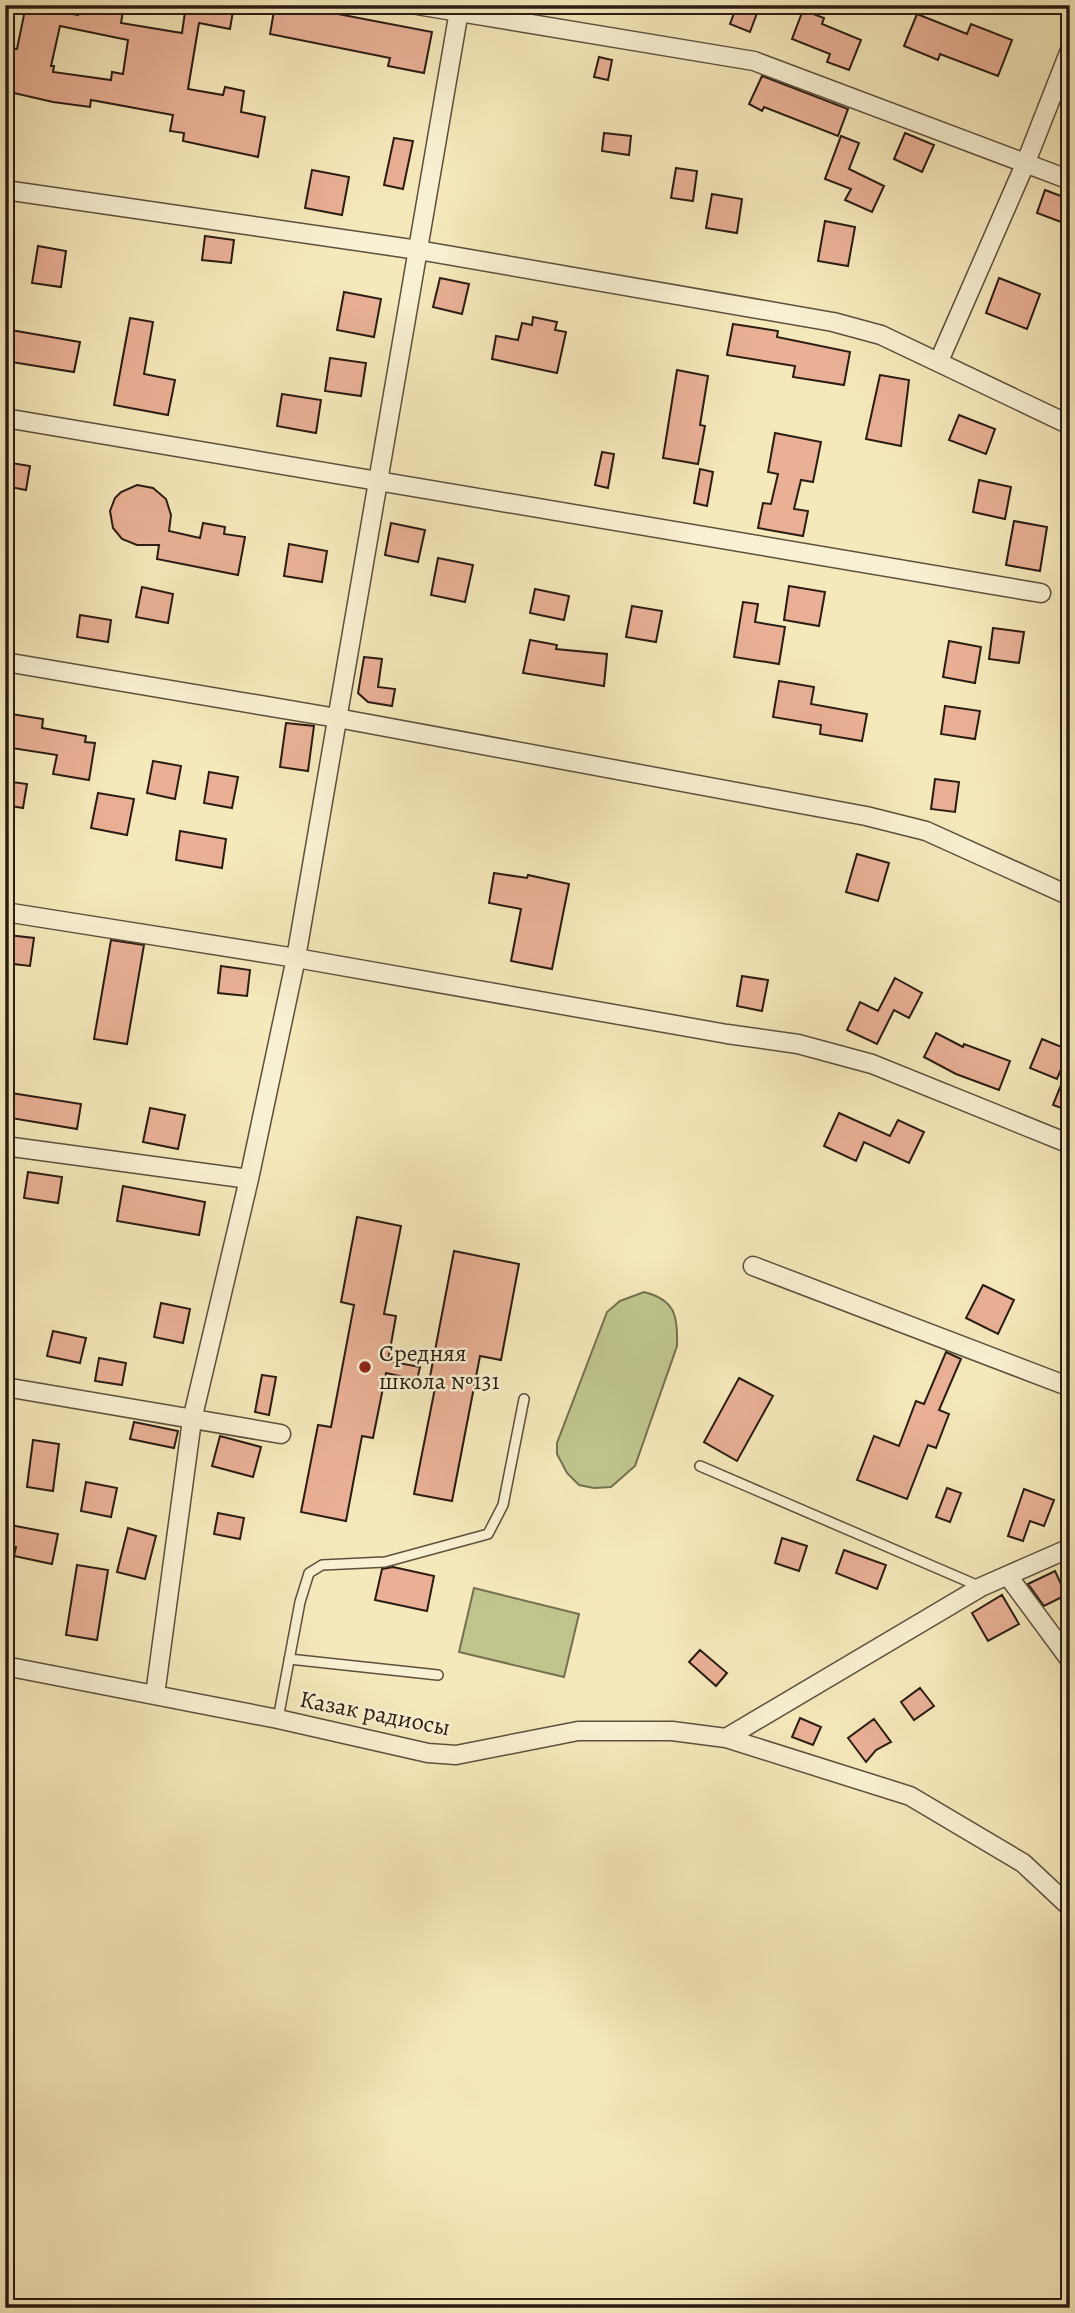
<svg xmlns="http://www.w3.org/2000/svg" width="1075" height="2313" font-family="Alegreya,serif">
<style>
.green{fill:#bfc58d;stroke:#747050;stroke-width:2}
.building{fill:#e9b096;stroke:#2a1c12;stroke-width:2;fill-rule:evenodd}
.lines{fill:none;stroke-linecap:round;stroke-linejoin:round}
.lane-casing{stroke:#5d4f3c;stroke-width:12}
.street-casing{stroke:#5d4f3c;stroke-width:21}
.lane{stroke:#f8f0d2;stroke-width:9}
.street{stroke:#f8f0d2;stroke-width:18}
.poi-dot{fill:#8f2418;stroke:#f8f0d2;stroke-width:2.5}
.labels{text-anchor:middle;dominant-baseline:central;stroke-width:5;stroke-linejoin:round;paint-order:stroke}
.poi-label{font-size:24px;fill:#2a1c12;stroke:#f8f0d2;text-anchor:start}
.street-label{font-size:24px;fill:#2a1c12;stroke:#f8f0d2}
</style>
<rect width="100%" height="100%" fill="#f5e8ba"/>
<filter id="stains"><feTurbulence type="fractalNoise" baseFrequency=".00286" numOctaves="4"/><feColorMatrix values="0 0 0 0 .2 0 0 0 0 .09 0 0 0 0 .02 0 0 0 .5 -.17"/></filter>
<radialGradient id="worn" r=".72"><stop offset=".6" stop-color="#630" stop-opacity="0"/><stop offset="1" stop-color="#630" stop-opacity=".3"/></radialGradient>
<path class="green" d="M644,1292C676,1300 678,1317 677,1346L635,1466L611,1487L594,1488L579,1485L567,1473L557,1454V1443L607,1312L620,1301Z
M474,1588L579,1614L564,1677L459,1652Z"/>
<path class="building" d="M26,5L78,15L80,5H124L121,23L182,33L186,5H234L230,29L199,23L188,89L223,95L225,87L244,91L241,112L265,117L258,157L183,141L184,133L170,131L173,115L91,100L90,107L53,102L5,91V47L17,49ZM60,26L128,40L123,74L112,72L111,80L53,72L54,66H51Z
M275,5H291L432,32L424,73L388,66L390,58L270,34Z
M737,5H760L750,32L730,24Z
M803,10L824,18L822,24L861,40L849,70L827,62L830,54L792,39Z
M917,14L967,34L971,24L1012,40L998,76L940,54L938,60L904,46Z
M599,57L612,60L608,80L594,77Z
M762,76L848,109L838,136L764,107L762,111L749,104Z
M604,133L631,136L629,155L602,151Z
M905,133L934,145L922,172L894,159Z
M841,136L859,143L849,169L884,186L872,212L845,200L851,189L825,179Z
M394,138L413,141L403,189L384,185Z
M676,168L697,171L693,201L671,198Z
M312,170L349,177L342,215L305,208Z
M1045,190L1069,199L1061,222L1037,213Z
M712,194L742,199L737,233L706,228Z
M825,221L855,227L848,266L818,261Z
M205,236L234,240L231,263L202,260Z
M38,246L66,251L61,287L32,283Z
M440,278L469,284L462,314L433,307Z
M999,278L1040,294L1027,329L986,313Z
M344,292L381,299L374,337L337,330Z
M533,317L557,322L555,330L566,332L557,373L492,359L496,336L518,340L522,323L532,325Z
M130,318L153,322L144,374L175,380L168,415L114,405Z
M733,324L778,331L777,337L850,352L844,385L793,377L795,366L727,355Z
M5,329L80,342L74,372L5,361Z
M330,358L366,363L361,396L325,391Z
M677,370L708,376L700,425L705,426L698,464L663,458Z
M880,375L909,380L901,446L866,439Z
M282,394L321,400L316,433L277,426Z
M959,415L995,429L986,454L949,440Z
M775,433L821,442L813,482L801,480L794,509L808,511L803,536L758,528L763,503L771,504L778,474L768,472Z
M602,452L614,454L608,488L595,485Z
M5,462L30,466L26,490L5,486Z
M700,469L713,472L707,506L694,503Z
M979,480L1011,487L1005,519L973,512Z
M137,485L153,488L166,499L171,515L169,531L200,538L203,523L225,527L224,534L245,537L238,575L157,559L159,545H137L122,539L113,528L110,511L115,498L121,492Z
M1014,521L1047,527L1040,571L1006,565Z
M391,523L425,530L418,562L385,555Z
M289,544L327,551L322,582L284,576Z
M438,558L473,565L465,602L431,595Z
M789,586L825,592L819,626L784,620Z
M142,587L173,594L168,623L136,617Z
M535,589L569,596L564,620L530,613Z
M743,602L758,604L755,622L785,627L779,664L734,657Z
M632,606L662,611L656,642L626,637Z
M80,615L111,620L108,642L77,637Z
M993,628L1024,632L1019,663L989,659Z
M530,640L557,645L556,649L607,654L604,686L523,673Z
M949,641L981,647L975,683L943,677Z
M364,657L382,659L378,687L395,689L392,706L368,702L358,693Z
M779,681L814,687L811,704L867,714L862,741L820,734L821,725L773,717Z
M945,706L980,711L975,739L941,734Z
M5,713L43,719L42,728L86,736L85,742L95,743L89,780L53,774L57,755L5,747Z
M286,723L314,726L308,771L280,767Z
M153,761L181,766L175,799L147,793Z
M209,772L238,777L232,808L204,803Z
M935,779L959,782L955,812L931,809Z
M5,781L27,784L23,808L5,805Z
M98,793L134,799L127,835L91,828Z
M180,831L226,839L222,868L176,860Z
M857,854L889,863L878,901L846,892Z
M494,873L527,878L528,875L569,884L552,969L511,961L521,909L489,903Z
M8,935L34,938L30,966L5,963Z
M111,940L144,945L127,1044L94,1039Z
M221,966L250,970L247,996L218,993Z
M742,976L768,980L762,1011L737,1006Z
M895,978L922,993L909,1018L894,1010L877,1044L847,1030L860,1002L878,1011Z
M936,1033L963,1047L964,1044L1010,1061L999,1090L956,1074L924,1057Z
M1042,1039L1069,1050L1057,1079L1030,1068Z
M1069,1065H1070V1111L1053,1105Z
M5,1092L81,1104L77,1129L5,1117Z
M150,1108L185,1115L178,1149L143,1142Z
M839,1113L890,1136L898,1120L924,1132L909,1163L864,1142L856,1161L824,1146Z
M28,1172L62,1177L58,1203L24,1198Z
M123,1186L205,1202L199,1235L117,1221Z
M357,1217L401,1226L384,1314L396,1316L388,1361L420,1367L417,1380L386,1373L373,1438L362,1436L346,1521L301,1512L318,1425L331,1427L354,1305L341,1302Z
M454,1251L519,1264L501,1360L480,1356L452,1501L414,1494L436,1383L429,1382Z
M983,1285L1014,1300L998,1334L966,1318Z
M161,1303L190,1309L183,1343L154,1337Z
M53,1331L86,1338L80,1363L47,1356Z
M946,1352L961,1359L939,1410L949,1414L936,1448L928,1445L907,1499L857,1480L874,1436L899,1446L916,1401L924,1404Z
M99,1358L126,1363L122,1385L95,1381Z
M262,1375L276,1377L269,1415L255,1412Z
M739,1378L773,1396L737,1461L704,1442Z
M134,1422L178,1431L174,1448L130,1439Z
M220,1436L261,1447L253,1477L212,1466Z
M33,1440L59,1444L53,1491L27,1487Z
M86,1482L117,1488L111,1517L81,1511Z
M947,1488L961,1493L950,1522L936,1517Z
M1024,1489L1054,1500L1044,1526L1030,1521L1023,1541L1008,1536Z
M218,1513L244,1518L240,1539L214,1534Z
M5,1524L58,1534L52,1564L14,1556L16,1547L5,1545Z
M128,1528L156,1536L145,1579L117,1572Z
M782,1538L807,1546L799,1571L775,1563Z
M844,1550L886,1565L877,1589L836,1573Z
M77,1565L108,1570L97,1640L66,1635Z
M393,1567L434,1576L427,1611L375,1600L382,1569Z
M1055,1571L1066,1595L1044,1606L1028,1584Z
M1002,1595L1019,1624L988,1641L972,1613Z
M700,1650L727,1673L716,1686L689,1662Z
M920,1688L934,1706L914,1720L901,1702Z
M800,1718L821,1727L813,1745L792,1737Z
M874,1719L891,1742L876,1750L866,1762L848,1738Z"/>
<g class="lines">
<defs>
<path id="lane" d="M700,1466L981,1587
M289,1659L438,1675
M278,1719L300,1602L309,1573L322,1565L385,1562L488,1534L503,1505L524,1399"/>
<path id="street" d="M417,5L754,61L1070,180
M5,190L418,250L833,322L881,335L1070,425
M939,361L1026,162L1070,50
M5,418L1041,593
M5,662L337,718L866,816L926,831L1070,896
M5,912L296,958L727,1034L798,1044L872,1064L1070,1144
M5,1146L249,1179
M753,1266L1070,1387
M5,1387L281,1434
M1008,1576L1070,1660
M5,1666L278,1719L428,1753L456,1755L578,1731H672L726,1738L910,1796L1023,1863L1070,1907
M155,1695L192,1420L249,1179L296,958L460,5
M726,1738L981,1587L1070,1548"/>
</defs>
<use href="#lane" class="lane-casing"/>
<use href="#street" class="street-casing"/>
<use href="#lane" class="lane"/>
<use href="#street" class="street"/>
</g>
<circle class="poi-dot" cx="365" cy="1367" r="7"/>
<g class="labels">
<g class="poi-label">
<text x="379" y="1353">Средняя<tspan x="379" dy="28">школа №131</tspan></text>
</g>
<g class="street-label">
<text transform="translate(375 1713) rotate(11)">Казак радиосы</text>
</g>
</g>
<rect width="1075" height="2313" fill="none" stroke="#f5e8ba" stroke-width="28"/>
<rect x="7" y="7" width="1061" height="2299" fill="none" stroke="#2a1c12" stroke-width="3.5"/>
<rect x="14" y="14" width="1047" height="2285" fill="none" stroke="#2a1c12" stroke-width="2"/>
<rect width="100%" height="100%" filter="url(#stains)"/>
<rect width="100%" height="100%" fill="url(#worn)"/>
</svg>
